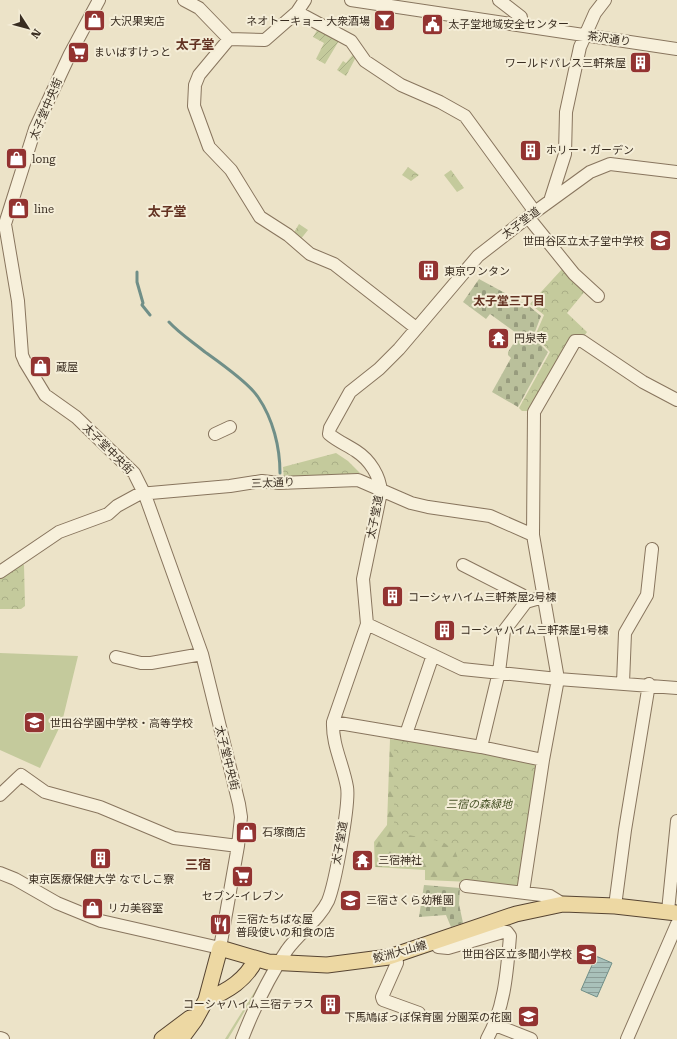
<svg xmlns="http://www.w3.org/2000/svg" width="677" height="1039" font-family="'Roboto Serif','Noto Sans JP',serif">
<style>
.grass{fill:#c4ca9c}
.forest{fill:url(#forest-firs)}
.cemetery{fill:url(#cemetery-stones)}
.park{fill:url(#park-crowns)}
.garden{fill:url(#garden-furrows)}
.water{fill:url(#water-rules);stroke:#708f88}
.lines{fill:none;stroke-linecap:round;stroke-linejoin:round}
.stream{stroke:#708f88;stroke-width:3}
.minor-casing{stroke:#88755e;stroke-width:14}
.major-casing{stroke:#564432;stroke-width:17}
.minor{stroke:#f7f0db;stroke-width:12}
.major{stroke:#edd8a3;stroke-width:15}
.labels{text-anchor:middle;dominant-baseline:central;stroke-width:4;stroke-linejoin:round;paint-order:stroke}
.poi-label{font-size:11px;fill:#392d21;stroke:#f4edd7;text-anchor:start}
.street-label{font-size:11px;fill:#392d21;stroke:#f4edd7}
.park-label{font-size:11px;font-style:italic;fill:#485428;stroke:#f4edd7}
.neighbourhood-label{font-size:12px;font-weight:bold;fill:#633222;stroke:#f4edd7}
.quarter-label{font-size:13px;font-weight:bold;fill:#633222;stroke:#f4edd7}
</style>
<defs>
<pattern id="forest-firs" width="22" height="20" patternUnits="userSpaceOnUse"><rect width="22" height="20" fill="#c4ca9c"/><path d="M5 1l3.5 6h-7zM16 11l3.5 6h-7z" fill="#a9ae86"/></pattern>
<pattern id="cemetery-stones" width="16" height="16" patternUnits="userSpaceOnUse"><rect width="16" height="16" fill="#bac09b"/><path d="M2 7V4a2 2 0 0 1 4 0v3zM10 15v-3a2 2 0 0 1 4 0v3z" fill="#989c7e"/></pattern>
<pattern id="park-crowns" width="20" height="18" patternUnits="userSpaceOnUse"><rect width="20" height="18" fill="#c4ca9c"/><path d="M2 6a3 3 0 1 1 6 0M12 15a3 3 0 1 1 6 0" fill="none" stroke="#a9ae86"/></pattern>
<pattern id="garden-furrows" width="10" height="10" patternUnits="userSpaceOnUse"><rect width="10" height="10" fill="#c4ca9c"/><path d="M-1 1l2-2M0 10L10 0M9 11l2-2" fill="none" stroke="#a9ae86"/></pattern>
<pattern id="water-rules" width="6" height="5" patternUnits="userSpaceOnUse"><rect width="6" height="5" fill="#a9c1ba"/><path d="M0 2.5h6" fill="none" stroke="#8b9d97"/></pattern>
</defs>
<rect width="100%" height="100%" fill="#ece3c8"/>
<path class="grass" d="M0,653L78,656L62,722L40,768L0,750Z
M260,983L261,984L228,1039H225Z"/>
<path class="forest" d="M390,739L419,744L516,884L425,880V870L375,867L374,842L387,825Z"/>
<path class="cemetery" d="M479,279L529,306L541,316L533,337L548,352L518,407L492,392L511,358L508,355V352L519,335L490,314L486,319L463,302Z
M424,885L460,888L459,904L463,923L451,927L446,915L419,917Z"/>
<path class="park" d="M408,167L419,175L411,181L402,175Z
M451,170L464,188L457,192L444,175Z
M299,224L308,230L300,240L293,234Z
M564,267L586,290L567,313L587,332L532,411H522L519,408L550,352L535,336L544,315L530,304Z
M336,453L348,461L360,473L284,480L283,467Z
M20,563L24,565L25,606L21,609H0V575Z
M394,737L537,764L520,884L515,888L472,884L461,866L455,851L443,842L394,832Z"/>
<path class="garden" d="M319,27L340,39L325,64L316,59L324,43L313,37Z
M355,52L356,57L346,76L337,70L343,61L346,63Z"/>
<path class="water" d="M596,956L612,963L597,997L581,990Z"/>
<g class="lines">
<path class="stream" d="M137,272V282L143,303L142,305L150,315
M169,322C180,334 193,342 205,352C219,362 249,383 258,397C273,419 280,447 280,473"/>
<defs>
<path id="minor" d="M184,0L199,8L229,39L265,40L297,12L305,0
M351,0L677,49
M499,0L521,17V25
M297,12L351,41L365,61L401,85L440,102L465,116L535,212
M229,39L199,75L195,85L194,106L209,147L231,170L260,217L288,235L310,254L334,264L416,328
M550,201L565,154L566,112L580,47L595,13L605,0
M528,217L574,274L598,296
M215,434L230,427
M463,565L522,595L526,602
M0,572L59,532L108,514L117,506L139,494L230,486L262,481L279,483L358,480L411,503L428,507L490,516L533,535
M367,624L462,669L558,679L677,688
M116,657L141,663H151L202,654
M623,683L625,633L647,595L652,549
M333,722L481,747L543,760
M406,734L433,655
M481,747L499,672L504,631L526,602L543,597
M0,795L21,775L45,792L100,807L174,838L238,846
M0,873L15,879L57,903L101,921L220,948L238,846L241,817L239,804L202,654L145,495L134,473L76,417L45,395L25,362L22,355L18,301L5,224L35,129L70,54L99,0
M466,886L550,896L563,904
M523,892L543,760L558,679L533,535L534,412L575,341H582L643,382L677,400
M615,906L625,830L649,684
M668,911L677,821
M435,942L438,947L448,948L503,932H507L510,936C507,971 505,1007 487,1039
M396,954L397,963L382,997L383,1000L419,1013
M495,1025L531,1039
M0,1038L3,1039
M242,1039C254,1008 269,977 287,950C300,932 319,920 328,901C335,884 350,803 347,787C343,764 332,745 333,722L367,624L363,579L381,492C380,476 370,460 356,451C347,445 337,441 329,434L330,428L350,392L379,369L399,349L478,256L528,217L590,172L610,164L677,172
M627,1039L677,924"/>
<path id="major" d="M206,1000C228,991 246,980 256,959
M162,1039L190,1018
M181,1039L195,1020L206,1000L220,948L268,962L327,965L389,957L516,914L563,904L615,906L677,913"/>
</defs>
<use href="#minor" class="minor-casing"/>
<use href="#major" class="major-casing"/>
<use href="#minor" class="minor"/>
<use href="#major" class="major"/>
</g>
<defs>
<symbol id="shop-square" viewBox="-11 -11 22 22"><rect x="-9" y="-9" width="18" height="18" rx="4" fill="#933331" stroke="#f4edd7"/><path d="M-5-2.5h2.3a2.7 3.5 0 0 1 5.4 0H5L5.5 6h-11ZM-1.5-2.5h3a1.5 2.3 0 0 0-3 0Z" fill="#fff"/></symbol>
<symbol id="bar-square" viewBox="-11 -11 22 22"><rect x="-9" y="-9" width="18" height="18" rx="4" fill="#933331" stroke="#f4edd7"/><path d="M-6-5H6L.8 .8V4.5H3.5V6h-7V4.5H-.8V.8Z" fill="#fff"/></symbol>
<symbol id="civic-square" viewBox="-11 -11 22 22"><rect x="-9" y="-9" width="18" height="18" rx="4" fill="#933331" stroke="#f4edd7"/><path d="M-.6-6.5H3V-4.5H.6V-3L4-1V1h2V6H-6V1h2V-1L-.6-3ZM-1.2 2.5V6h2.4V2.5Z" fill="#fff"/></symbol>
<symbol id="supermarket-square" viewBox="-11 -11 22 22"><rect x="-9" y="-9" width="18" height="18" rx="4" fill="#933331" stroke="#f4edd7"/><path d="M-6-5.5h2.5l.6 2H6L4.5 2H-2.5L-4.4-4H-6ZM-1.5 3.2a1.3 1.3 0 1 0 .1 0ZM3 3.2a1.3 1.3 0 1 0 .1 0Z" fill="#fff"/></symbol>
<symbol id="building-square" viewBox="-11 -11 22 22"><rect x="-9" y="-9" width="18" height="18" rx="4" fill="#933331" stroke="#f4edd7"/><path d="M-4-6H4V6H1V3H-1V6H-4ZM-2.5-4.3h1.7v1.8h-1.7ZM.8-4.3h1.7v1.8H.8ZM-2.5-1h1.7V.8h-1.7ZM.8-1h1.7V.8H.8Z" fill="#fff"/></symbol>
<symbol id="school-square" viewBox="-11 -11 22 22"><rect x="-9" y="-9" width="18" height="18" rx="4" fill="#933331" stroke="#f4edd7"/><path d="M0-5L7-2L0 1L-7-2ZM-4 1L0 2.5L4 1V4Q0 6-4 4Z" fill="#fff"/></symbol>
<symbol id="temple-square" viewBox="-11 -11 22 22"><rect x="-9" y="-9" width="18" height="18" rx="4" fill="#933331" stroke="#f4edd7"/><path d="M0-6L5-2H3V0L6.5 2.5H4V6H1.5V3h-3V6H-4V2.5H-6.5L-3 0V-2H-5Z" fill="#fff"/></symbol>
<symbol id="restaurant-square" viewBox="-11 -11 22 22"><rect x="-9" y="-9" width="18" height="18" rx="4" fill="#933331" stroke="#f4edd7"/><path d="M-5-6h1v4h1v-4h1v4h1v-4h1v5L-1.5 .5V6h-2V.5L-5-1ZM5-6V6H3V1.5H1.5Q1.5-4 5-6Z" fill="#fff"/></symbol>
</defs>
<g fill-rule="evenodd">
<use href="#shop-square" x="82" y="8" width="25" height="25"/>
<use href="#bar-square" x="372" y="8" width="25" height="25"/>
<use href="#civic-square" x="420" y="12" width="25" height="25"/>
<use href="#supermarket-square" x="66" y="40" width="25" height="25"/>
<use href="#building-square" x="628" y="50" width="25" height="25"/>
<use href="#building-square" x="518" y="138" width="25" height="25"/>
<use href="#shop-square" x="4" y="146" width="25" height="25"/>
<use href="#shop-square" x="6" y="196" width="25" height="25"/>
<use href="#school-square" x="648" y="228" width="25" height="25"/>
<use href="#building-square" x="416" y="258" width="25" height="25"/>
<use href="#temple-square" x="486" y="326" width="25" height="25"/>
<use href="#shop-square" x="28" y="354" width="25" height="25"/>
<use href="#building-square" x="380" y="584" width="25" height="25"/>
<use href="#building-square" x="432" y="618" width="25" height="25"/>
<use href="#school-square" x="22" y="710" width="25" height="25"/>
<use href="#shop-square" x="234" y="820" width="25" height="25"/>
<use href="#building-square" x="88" y="846" width="25" height="25"/>
<use href="#temple-square" x="350" y="848" width="25" height="25"/>
<use href="#supermarket-square" x="230" y="864" width="25" height="25"/>
<use href="#school-square" x="338" y="888" width="25" height="25"/>
<use href="#shop-square" x="80" y="896" width="25" height="25"/>
<use href="#restaurant-square" x="208" y="912" width="25" height="25"/>
<use href="#school-square" x="574" y="942" width="25" height="25"/>
<use href="#building-square" x="318" y="992" width="25" height="25"/>
<use href="#school-square" x="516" y="1004" width="25" height="25"/>
</g>
<g class="labels">
<g class="poi-label">
<text x="110" y="21">大沢果実店</text>
<text x="370" y="21" text-anchor="end">ネオトーキョー 大衆酒場</text>
<text x="448" y="24">太子堂地域安全センター</text>
<text x="94" y="52">まいばすけっと</text>
<text x="626" y="63" text-anchor="end">ワールドパレス三軒茶屋</text>
<text x="546" y="150">ホリー・ガーデン</text>
<text x="32" y="159">long</text>
<text x="34" y="209">line</text>
<text x="644" y="241" text-anchor="end">世田谷区立太子堂中学校</text>
<text x="444" y="271">東京ワンタン</text>
<text x="514" y="338">円泉寺</text>
<text x="56" y="367">蔵屋</text>
<text x="408" y="597">コーシャハイム三軒茶屋2号棟</text>
<text x="460" y="630">コーシャハイム三軒茶屋1号棟</text>
<text x="50" y="723">世田谷学園中学校・高等学校</text>
<text x="262" y="832">石塚商店</text>
<text x="378" y="860">三宿神社</text>
<text x="101" y="879" text-anchor="middle">東京医療保健大学 なでしこ寮</text>
<text x="243" y="896" text-anchor="middle">セブン-イレブン</text>
<text x="366" y="900">三宿さくら幼稚園</text>
<text x="108" y="908">リカ美容室</text>
<text x="236" y="919">三宿たちばな屋<tspan x="236" dy="13">普段使いの和食の店</tspan></text>
<text x="572" y="954" text-anchor="end">世田谷区立多聞小学校</text>
<text x="314" y="1004" text-anchor="end">コーシャハイム三宿テラス</text>
<text x="512" y="1017" text-anchor="end">下馬鳩ぽっぽ保育園 分園菜の花園</text>
</g>
<g class="street-label">
<text transform="translate(609 39) rotate(8)">茶沢通り</text>
<text transform="translate(46 109) rotate(-67)">太子堂中央街</text>
<text transform="translate(521 223) rotate(-37)">太子堂道</text>
<text transform="translate(108 449) rotate(45)">太子堂中央街</text>
<text transform="translate(273 483) rotate(-2)">三太通り</text>
<text transform="translate(375 517) rotate(-79)">太子堂道</text>
<text transform="translate(227 758) rotate(76)">太子堂中央街</text>
<text transform="translate(340 843) rotate(-80)">太子堂道</text>
<text transform="translate(400 952) rotate(-15)">鮫洲大山線</text>
</g>
<g class="park-label">
<text x="479" y="804">三宿の森緑地</text>
</g>
<g class="neighbourhood-label">
<text x="509" y="301">太子堂三丁目</text>
</g>
<g class="quarter-label">
<text x="195" y="44">太子堂</text>
<text x="167" y="211">太子堂</text>
<text x="198" y="864">三宿</text>
</g>
</g>
<g transform="translate(28 28) rotate(126)" stroke="#f4edd7" stroke-width="3" paint-order="stroke">
<path d="M0-3L7 15L0 10L-7 15Z" fill="#392d21"/>
<text y="-6" font-size="11" font-weight="bold" text-anchor="middle" fill="#392d21">N</text>
</g>
</svg>
